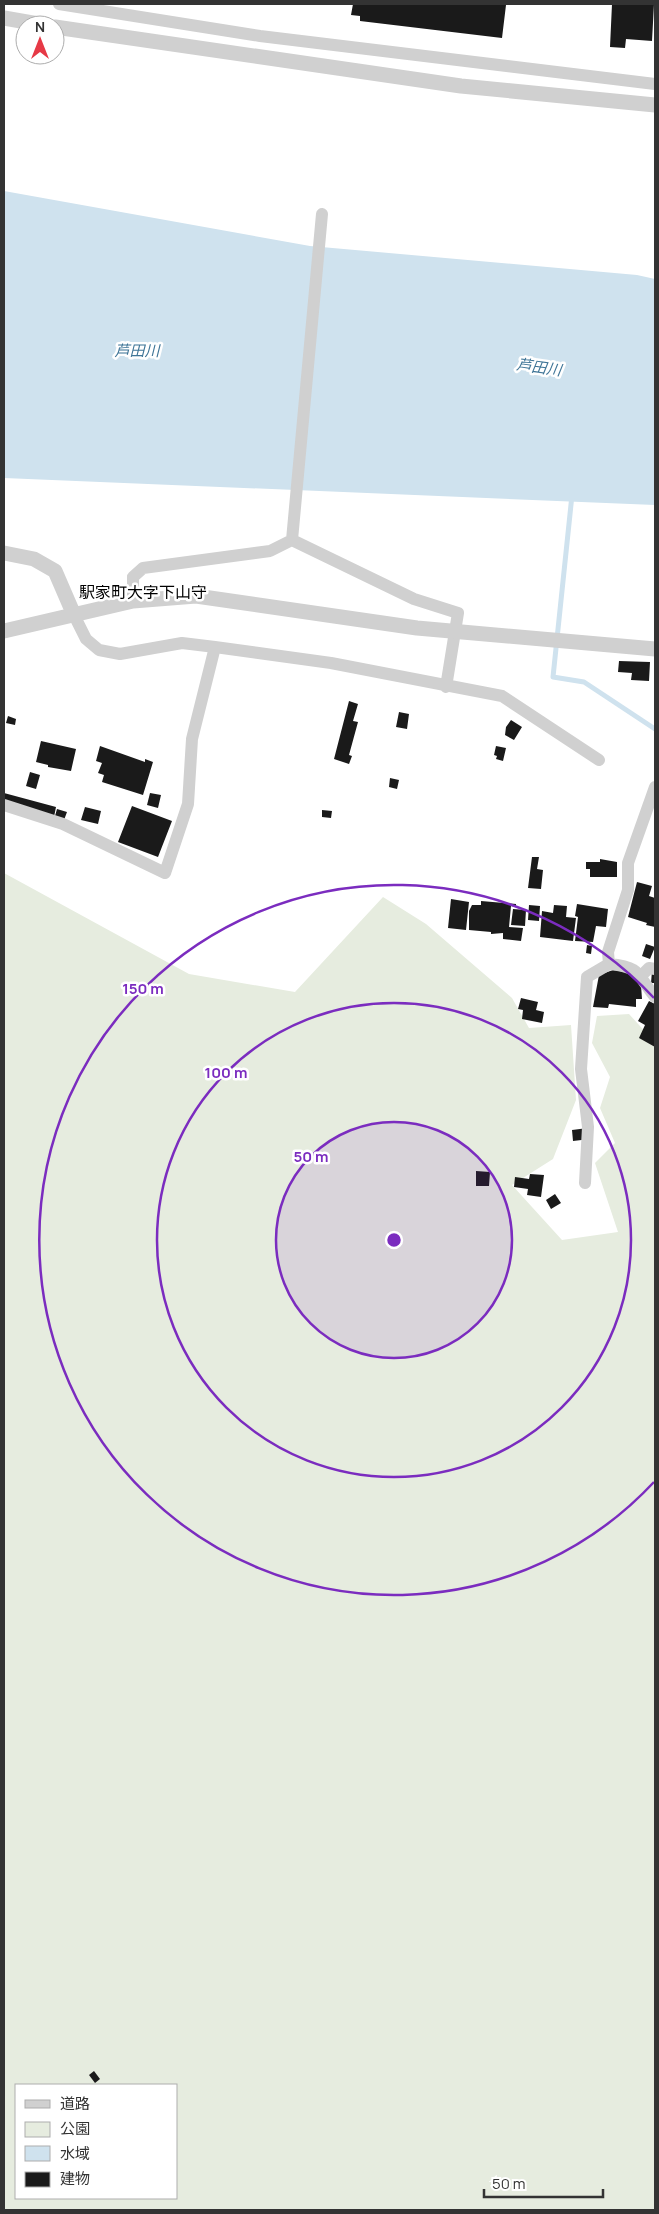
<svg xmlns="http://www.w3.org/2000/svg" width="659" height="2214" font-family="Manrope,'Noto Sans JP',sans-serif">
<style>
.green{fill:#e6ecdf;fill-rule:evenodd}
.water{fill:#cfe2ee}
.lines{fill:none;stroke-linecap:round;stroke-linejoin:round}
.stream{stroke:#cfe2ee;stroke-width:5}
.building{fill:#1a1a1a}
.minor{stroke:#d0d0d0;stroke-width:12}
.tertiary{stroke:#d0d0d0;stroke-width:15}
.ring{fill:none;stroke:#7b2cbf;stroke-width:2.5}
.labels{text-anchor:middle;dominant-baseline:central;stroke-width:5;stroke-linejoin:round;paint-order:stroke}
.water-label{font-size:15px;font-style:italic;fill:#3f7597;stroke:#fff}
.quarter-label{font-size:16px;fill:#000;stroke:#fff}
.centre{fill:#7b2cbf;stroke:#fff;stroke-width:2.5}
.ring-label{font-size:15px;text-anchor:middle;font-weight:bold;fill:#7b2cbf;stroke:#fff;stroke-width:5;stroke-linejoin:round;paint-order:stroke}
</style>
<rect width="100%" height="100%" fill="#fff"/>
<path class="green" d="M4,873L189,974L295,992L383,897L426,924L512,998L529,1028L571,1025L576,1100L553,1159L512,1185L562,1240L618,1232L595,1163L615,1143L600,1108L610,1077L592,1043L597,1016L629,1014L650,1037L655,1041V2210H4ZM16,2085H176V2198H16Z"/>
<path class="water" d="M4,191L310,246L637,275L655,279V505L4,478Z"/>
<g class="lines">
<path class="stream" d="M572,495L553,677L584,682L655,729"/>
</g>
<path class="building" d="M353,4H494L506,5L502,38L360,21V16L351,15Z
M612,4H654L652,41L626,39L625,48L610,47Z
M619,661L650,662L649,681L631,680L632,673L618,672Z
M349,701L358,704L353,721L358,722L349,755L352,756L349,764L334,759Z
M399,712L409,714L407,729L396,727Z
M8,716L16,719L15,725L6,723Z
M511,720L522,727L514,740L505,735L506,727Z
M41,741L76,749L71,771L48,767V765L36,762Z
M100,746L145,762V759L153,762L143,795L102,782L104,775L98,773L102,763L96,761Z
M496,746L506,748L503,761L496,759L497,756L494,755Z
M30,772L40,775L36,789L26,786Z
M390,778L399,780L397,789L389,787Z
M4,793L56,807L54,817L4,803Z
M150,793L161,795L158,808L147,805Z
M132,806L172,821L158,857L118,842Z
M85,807L101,811L98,824L81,820Z
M57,809L67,812L64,820L55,816Z
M322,810L332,811L331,818L322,817Z
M532,857H539L537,869L543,870L541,889L528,888Z
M600,859L617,862V877H590V869H586V862H600Z
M637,882L652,886L649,896L655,898V927L646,925L647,923L628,917Z
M451,899L469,902L466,930L448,928Z
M481,901L516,904V907L511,906L509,927L523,928L521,941L503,939V933L491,934V932L469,930V911L472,905H481Z
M577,904L608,909L606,927L596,926L593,942L575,941L578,917L575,916Z
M529,905L540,906L539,921L528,920Z
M554,905L567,906L566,917L576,918L573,941L540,937L542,911L553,913Z
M513,909L526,910L525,926L511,925Z
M646,944L655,947L650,959L642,956Z
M587,945L592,946L591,954L586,953Z
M613,970L632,973L641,985L642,999H636V1007L609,1004L608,1008L593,1007L599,975Z
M652,971H655V983H651Z
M521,998L538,1002L536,1010L544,1012L542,1023L522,1019L523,1010L518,1009Z
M649,1001L655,1004V1047L639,1038L645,1025L638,1021Z
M588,1128L590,1139L573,1141L572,1130Z
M476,1171L490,1172L489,1186H476Z
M530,1174L544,1175L541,1197L527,1195L528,1189L514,1187L515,1177L529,1179Z
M555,1194L561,1203L551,1209L546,1200Z
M94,2071L100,2079L95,2083L89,2075Z"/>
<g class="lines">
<path class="minor" d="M59,4L260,36L655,84
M292,540L414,599L458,613L446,687
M133,601V577L143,568L270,551L292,540L322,214
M74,615L86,639L99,650L120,654L182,643L215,647L331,663L502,696L599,760
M655,787L628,863V890L608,952L609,964C642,967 637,975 655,997
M4,805L63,824L165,873L188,804L192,739L215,647
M642,975L649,968L655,969
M585,1183L588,1127L581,1069L587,977L609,964"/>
<path class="tertiary" d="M4,18L44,25
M55,27L461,86L655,105
M4,553L34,559L55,571L74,615
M4,631L133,601L196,596L417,628L655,649"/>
</g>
<circle cx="394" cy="1240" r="118" fill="#7b2cbf" fill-opacity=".12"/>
<g class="ring">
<circle cx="394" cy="1240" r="118"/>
<circle cx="394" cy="1240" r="237"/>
<path d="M654 1482A355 355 0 1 1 654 998"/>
</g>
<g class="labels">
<g class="water-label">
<text x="137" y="350">芦田川</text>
<text transform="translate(539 367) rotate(8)">芦田川</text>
</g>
<g class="quarter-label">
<text x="143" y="592">駅家町大字下山守</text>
</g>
</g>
<circle cx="394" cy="1240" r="8" class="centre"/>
<g class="ring-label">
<text x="143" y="994">150 m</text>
<text x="226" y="1078">100 m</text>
<text x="311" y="1162">50 m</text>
</g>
<rect width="659" height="2214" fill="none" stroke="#333333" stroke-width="10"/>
<rect x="15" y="2084" width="162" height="115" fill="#ffffff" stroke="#adadad"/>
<rect x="25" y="2100" width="25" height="8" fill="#d0d0d0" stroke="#adadad"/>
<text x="60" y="2109" font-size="15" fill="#333333">道路</text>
<rect x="25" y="2122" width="25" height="15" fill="#e6ecdf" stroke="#adadad"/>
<text x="60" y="2134" font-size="15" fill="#333333">公園</text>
<rect x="25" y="2146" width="25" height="15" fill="#cfe2ee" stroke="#adadad"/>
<text x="60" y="2159" font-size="15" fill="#333333">水域</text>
<rect x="25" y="2172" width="25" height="15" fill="#1a1a1a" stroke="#adadad"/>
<text x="60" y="2184" font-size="15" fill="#333333">建物</text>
<g transform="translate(40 40)"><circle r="24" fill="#ffffff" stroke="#adadad"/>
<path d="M0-4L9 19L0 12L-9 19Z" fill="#e63946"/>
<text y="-8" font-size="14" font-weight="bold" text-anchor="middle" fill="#333333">N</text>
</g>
<path d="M484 2189v8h119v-8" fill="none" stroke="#333333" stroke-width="2.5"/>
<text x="492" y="2189" font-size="15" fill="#333333" stroke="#ffffff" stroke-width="4" paint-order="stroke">50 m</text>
</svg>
